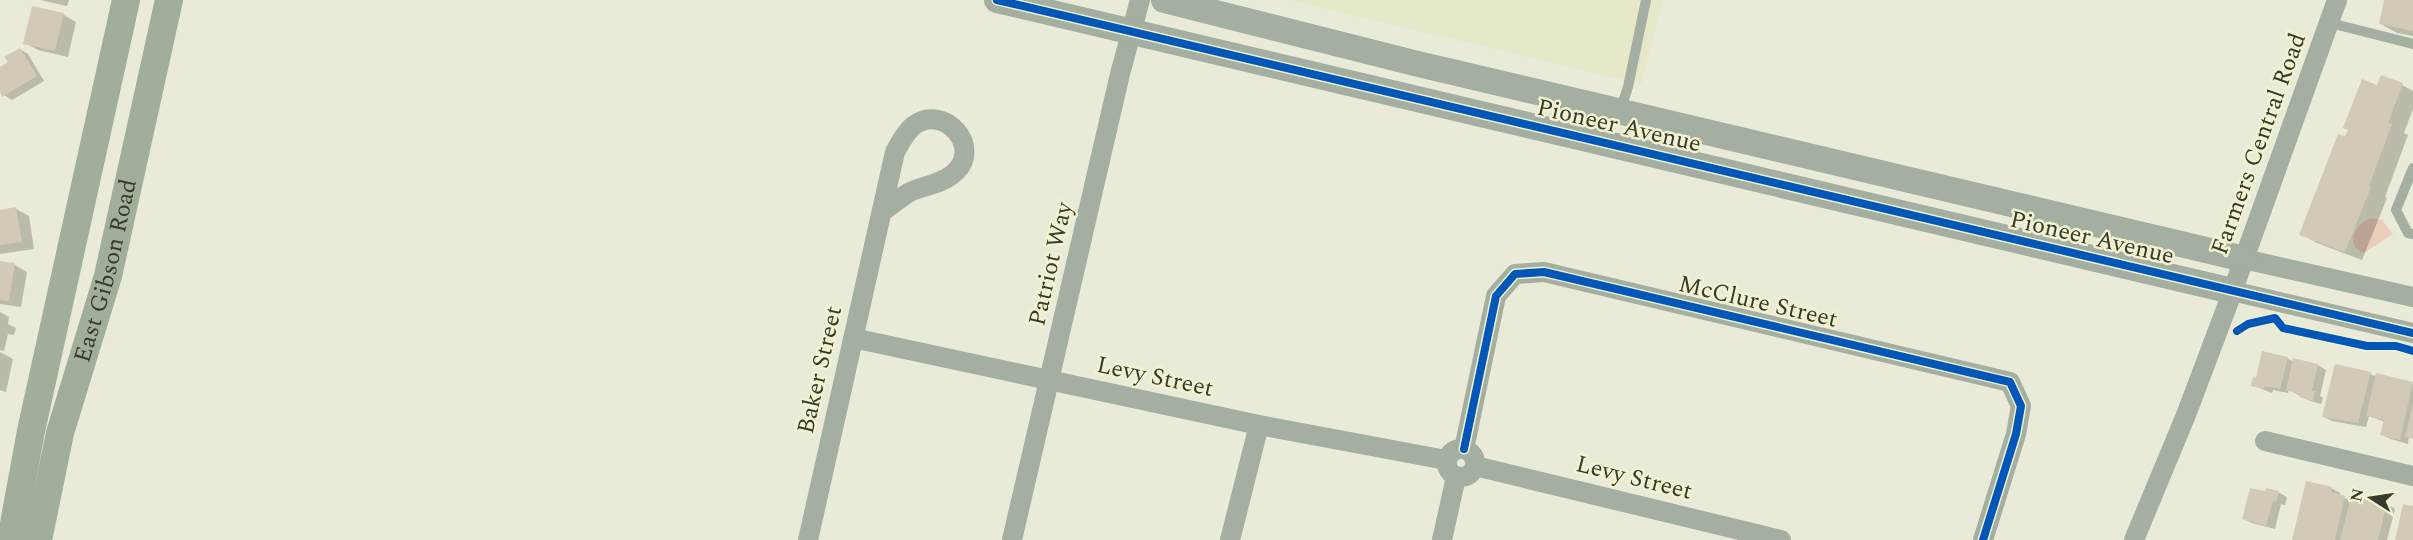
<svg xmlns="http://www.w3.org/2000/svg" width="2413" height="540" font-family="Spectral,serif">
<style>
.built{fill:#e7e8c9}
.green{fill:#ebcdba}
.shadow{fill:#0003}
.building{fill:#d2cab6}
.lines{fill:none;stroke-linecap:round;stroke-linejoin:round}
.service{stroke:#a4aea1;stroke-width:10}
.minor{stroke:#a4aea1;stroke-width:20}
.tertiary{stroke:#a4aea1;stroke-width:26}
.secondary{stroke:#a2ae9c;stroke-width:28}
.cycleway-casing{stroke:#f1f2d0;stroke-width:11}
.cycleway{stroke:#0057b8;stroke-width:8}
.labels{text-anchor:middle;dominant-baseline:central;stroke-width:5;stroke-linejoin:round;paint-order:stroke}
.street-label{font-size:24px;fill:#39392c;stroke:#f1f2d0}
</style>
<rect width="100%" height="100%" fill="#eaead8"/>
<path class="built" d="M1289,0H1663L1641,84Z"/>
<path class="green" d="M2372,218L2382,220L2393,234L2364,253C2343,245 2356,222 2372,218Z"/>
<path class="shadow" d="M40,0H69L67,6Z
M2386,0H2413V36L2397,33L2381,24Z
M33,8L64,15L76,22L68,57L38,50L25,43Z
M20,49L28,54L44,81L12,100L4,95L0,89V69L10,63Z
M2402,85L2413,91V109L2404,133L2408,135L2385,197L2387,198L2362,260L2317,243L2301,234L2346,138L2378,87Z
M16,209L29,216L34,249L0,254V212Z
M0,262L15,265L27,272L21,307L0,304Z
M0,312L9,317L8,324L16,328L14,335L8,334L4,351L0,350Z
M0,352L13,359L6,392L0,390Z
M2287,358L2294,362V359L2318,365L2326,370L2320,396L2323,398L2321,404L2310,401L2289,390L2288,393L2273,390L2272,393L2252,385L2257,379Z
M2370,374L2377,377V375L2413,384V439L2409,437L2408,444L2391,439L2382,435L2385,422L2369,416L2366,427L2332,421L2324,417Z
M2331,488L2340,493L2339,496L2352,501L2387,504L2395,509L2387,540H2296Z
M2278,492L2287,497L2285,505L2281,504L2275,529L2252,523L2244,519L2266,493Z"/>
<path class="building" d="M2384,0H2413V31L2379,24Z
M32,6L64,13L55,51L23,44Z
M20,48L37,76L2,97L0,92V67L8,62L4,57Z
M2381,75L2403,83L2388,123L2392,124L2369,186L2371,187L2345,252L2299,235L2338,134L2345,136L2348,130L2343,128L2362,79L2377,85Z
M16,207L22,242L0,245V210Z
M0,261L15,263L9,301L0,300Z
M2262,351L2288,357L2280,389L2265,386L2264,389L2251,386L2253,377L2256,378Z
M2293,358L2318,364L2312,391H2315L2313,401L2299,397L2300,394L2286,390Z
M2335,364L2371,372L2358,423L2322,417Z
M2376,373L2413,382L2400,440L2380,435L2384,420L2366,416Z
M2412,407H2413V438L2405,437Z
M2306,481L2332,487L2331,492L2345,496L2335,540H2292Z
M2250,488L2265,491L2266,488L2279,491L2276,502L2273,501L2266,526L2242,519Z
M2351,497L2387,503L2378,540H2340Z
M2403,504L2413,506V540H2395Z"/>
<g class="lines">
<path class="service" d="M2330,23L2413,44
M1620,111L1628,87L1646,0
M2413,168L2396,210L2408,233L2413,234"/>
<path class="minor" d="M2244,259L2413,297
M2232,291L2413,333
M853,338L1259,425L1446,460
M2265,441L2413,476
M1447 463a14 14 0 1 1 28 0a14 14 0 1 1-28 0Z
M1464,449L1496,296L1515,274L1544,272L2010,382L2021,406L2016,434L1983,540
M1475,466L1781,540
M808,540L895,152C900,143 905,133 913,126C943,102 984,147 954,173C941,185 923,185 908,193C899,199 890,206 882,212
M1012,540L1120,74L1140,0
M1230,540L1259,425
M1442,540L1456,477
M2134,540L2186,415L2229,301L2337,0"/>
<path class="tertiary" d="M997,0L2232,291
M1164,0L1414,63L2244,259"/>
<g class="secondary">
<path d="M11,540L31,431L126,0"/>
<path id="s1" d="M38,540L60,433L108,276L169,0"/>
</g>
<defs>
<path id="cycleway" d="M997,0L2413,333
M2237,331L2248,324L2275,318L2283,328L2367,346H2396L2413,351
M1464,449L1496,296L1515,274L1544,272L2010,382L2021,406L2016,434L1983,540"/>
</defs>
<use href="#cycleway" class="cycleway-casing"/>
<use href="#cycleway" class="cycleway"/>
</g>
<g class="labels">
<g class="street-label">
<text transform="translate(1619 126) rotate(13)">Pioneer Avenue</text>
<text transform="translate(2259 144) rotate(-70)">Farmers Central Road</text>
<text transform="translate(2092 238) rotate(13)">Pioneer Avenue</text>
<text transform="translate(1051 264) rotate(-77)">Patriot Way</text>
<text stroke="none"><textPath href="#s1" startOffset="278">East Gibson Road</textPath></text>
<text transform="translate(1758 302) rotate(13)">McClure Street</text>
<text transform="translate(820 370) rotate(-77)">Baker Street</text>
<text transform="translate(1155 377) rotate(12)">Levy Street</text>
<text transform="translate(1634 478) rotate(14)">Levy Street</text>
</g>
</g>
<g transform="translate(2371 498) rotate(282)" stroke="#f1f2d0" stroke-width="4.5" paint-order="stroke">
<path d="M0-4.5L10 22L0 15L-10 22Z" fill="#39392c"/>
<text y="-9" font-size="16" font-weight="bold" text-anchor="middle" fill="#39392c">N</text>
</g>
</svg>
